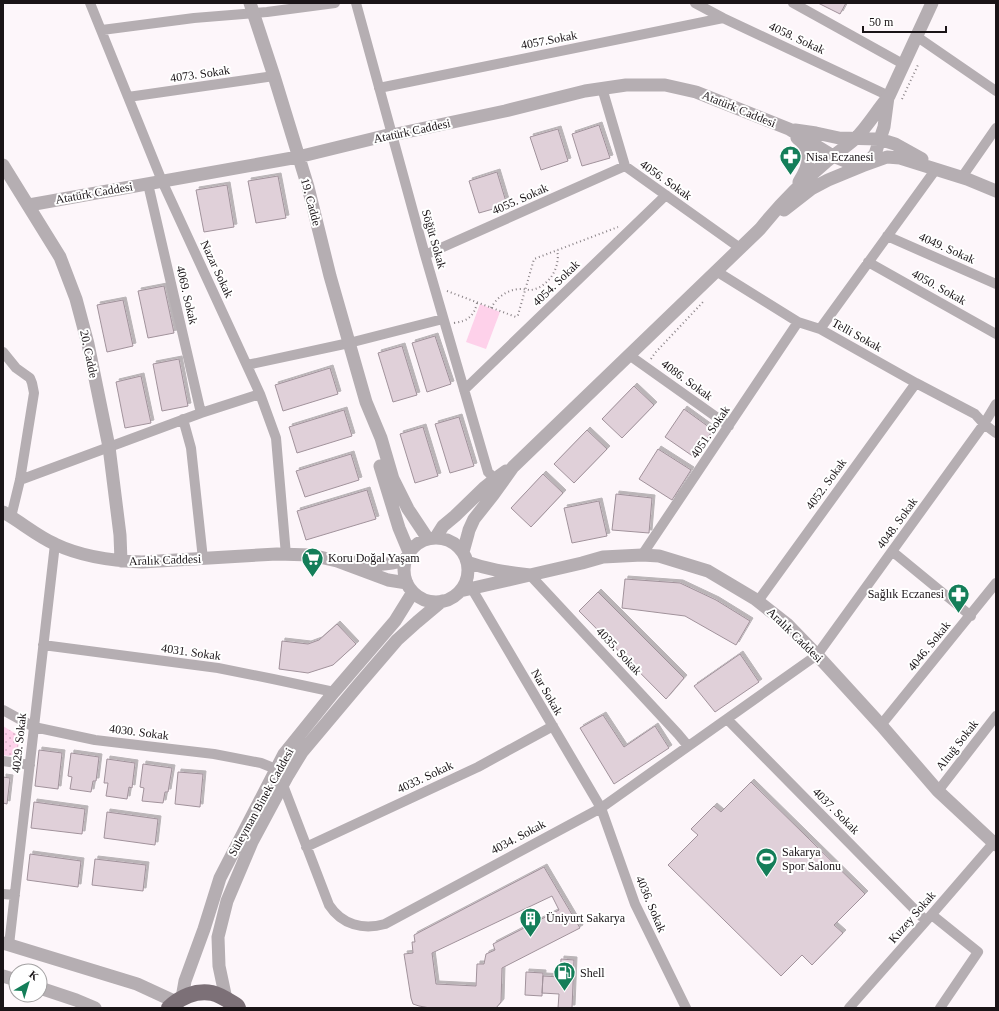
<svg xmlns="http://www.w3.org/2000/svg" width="999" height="1011" font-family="Georgia,serif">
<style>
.grass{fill:#fed1ea}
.park{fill:url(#park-dots)}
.building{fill:#e0d0d9;stroke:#a1929b;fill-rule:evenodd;filter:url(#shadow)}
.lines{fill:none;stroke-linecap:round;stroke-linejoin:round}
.path{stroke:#898286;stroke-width:2;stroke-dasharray:1 3;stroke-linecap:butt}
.minor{stroke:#b5aeb2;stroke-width:10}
.tertiary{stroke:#b5aeb2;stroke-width:13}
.primary{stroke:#7c7077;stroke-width:16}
.labels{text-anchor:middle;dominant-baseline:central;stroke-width:4;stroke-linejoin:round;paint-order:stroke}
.street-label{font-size:12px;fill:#1a1417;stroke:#fff}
.poi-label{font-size:12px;fill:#1a1417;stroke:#fff;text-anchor:start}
</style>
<defs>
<pattern id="park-dots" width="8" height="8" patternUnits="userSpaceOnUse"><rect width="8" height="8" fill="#fed1ea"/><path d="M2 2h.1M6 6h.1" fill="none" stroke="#d9b3c8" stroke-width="1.8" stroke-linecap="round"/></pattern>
<filter id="shadow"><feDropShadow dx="3" dy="-3" stdDeviation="0" flood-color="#0004"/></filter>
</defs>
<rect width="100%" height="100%" fill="#fdf6fa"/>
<path class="grass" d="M480,304L500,312L486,349L466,342Z"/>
<path class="park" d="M3,726L16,734L19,742L17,753L9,756L3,755Z"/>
<path class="building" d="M818,3H846L840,14Z
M599,125L610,158L582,166L572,134Z
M558,129L568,161L541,170L530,137Z
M497,172L507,205L479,213L469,181Z
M278,176L286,218L256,223L248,181Z
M227,185L234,227L204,232L196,190Z
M164,286L174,333L148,338L138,291Z
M123,300L133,346L107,352L97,305Z
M435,336L451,384L427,392L412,343Z
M402,346L417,395L393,402L378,353Z
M179,359L188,406L162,411L153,364Z
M330,368L338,394L283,411L275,385Z
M141,376L151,423L125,428L116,382Z
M634,386L654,405L622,438L602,419Z
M684,409L713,430L694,457L665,437Z
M344,410L352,436L297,453L289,427Z
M459,417L474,466L450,473L435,424Z
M423,427L438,476L415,483L400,434Z
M587,430L607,449L574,483L554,464Z
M658,449L691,470L672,500L639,479Z
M351,454L359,480L305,497L296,471Z
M543,474L563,493L531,527L511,508Z
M367,490L376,519L306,540L297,511Z
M616,494L652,498L649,533L612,530Z
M599,501L607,536L572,543L564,508Z
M625,579L680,583L716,600L750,621L736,645L685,616L622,608Z
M598,592L684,678L666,699L579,611Z
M337,624L356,644L333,665L308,673L279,669L282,641L308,644L319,640Z
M740,654L759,682L715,712L694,686Z
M603,715L624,747L655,726L669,748L614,784L580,728Z
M39,750L62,753L58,789L35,786Z
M71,753L99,757L96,781H93L91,792L70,789L72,777L68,776Z
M107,759L135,763L132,788L129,787L127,799L106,796L108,783H104Z
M143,764L172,768L168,792H165L163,803L142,801L144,788L140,787Z
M178,772L203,774L200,807L175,804Z
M3,777L10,778L7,804L3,803Z
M751,782L865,894L834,925L843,933L812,965L802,955L781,976L668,865L698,835L691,829L714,806L721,812Z
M34,802L85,809L82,834L31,828Z
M107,812L158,819L155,845L104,838Z
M30,854L81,861L78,887L27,880Z
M95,859L146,865L143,891L92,885Z
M544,867L580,928L502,968L501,1002L496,1008H430L419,1006L413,1004L411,998L404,954L413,953L412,942H415L414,935ZM552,896L559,910L493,944L495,950L486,954L484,964H477L476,986L436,984L432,953Z
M561,959L574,960L572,1008H558L559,994L542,993L543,976L560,977Z
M526,972L543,973L542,996L525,995Z"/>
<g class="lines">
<path class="path" d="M902,99L918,65
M447,291L516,317L518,315L534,259L618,227
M491,308C497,297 508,289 521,289C524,289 528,290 531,290C549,287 561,267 557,250
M454,323C468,321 474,316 477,303
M651,359L655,353L703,302"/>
<path class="minor" d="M90,3L162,181L260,394L276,438L286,555
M356,3L425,255L488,472L495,479
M695,3L723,18L889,96
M793,3L903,64
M102,30L194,18L267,12L335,3
M916,36L996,91
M379,88L723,18
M602,88L625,166L740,248
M128,97L274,76
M962,177L996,128
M148,184L201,413
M887,236L996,284
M425,255L625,166
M868,262L996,334
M716,271L798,322L820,329L916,383L975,414L984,424L996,433
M820,329L936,169
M3,352L16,368L30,378L32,383L34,393L20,480L11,517
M629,355L729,426
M247,365L349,343L443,319
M464,390L666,195
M183,419L191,448L203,559
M20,480L201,413L260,394
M893,552L971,616
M642,555L798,322
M530,575L678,734L688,746
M472,589L601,808L635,904L686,1008
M758,601L916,383
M43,645L218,668L273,679L334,692
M3,710L34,727L95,740L214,754L261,763L276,769
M727,719L926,921
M881,725L996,583
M3,761L30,765
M283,785L329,905C342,925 363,930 385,924L601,808L817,655L984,424L996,404
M938,791L996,716
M306,847L478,767L553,726
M3,894L15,895
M932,915L978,952L940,1008
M9,945L55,544
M849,1008L926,921L996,840"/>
<path class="tertiary" d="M250,3L274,76L308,187L330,276L366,402L381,438L393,479L408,509L428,539
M795,130L816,133L839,138L879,139L895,144L922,159
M797,138C801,141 806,146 807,151C811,161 804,174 799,182
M3,165L60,257L76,299L88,344L109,447L120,535L121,561
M29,205L298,157L388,135H392L505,111L585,91L626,85H665L696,92L789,129L833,156L855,165L862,166L887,157L900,158L967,179L996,191
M784,210L811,189L828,180L862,166L868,162L875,154L884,127L888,97
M380,466L399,528L409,552
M3,512C21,522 37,536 55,544C80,556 114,561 142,562L277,554L311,555L337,561L388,580L407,583
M436,537L443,526L455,516L485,487L495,479L506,471
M404 570a32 32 0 1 1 64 0a32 32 0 1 1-64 0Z
M463,552L468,534L469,530L474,519L493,495L513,467L760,229C780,204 802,182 826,162C835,154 846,147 855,139C868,126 877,110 889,96L932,3
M358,561C378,566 386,565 406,560
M530,575L582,563L603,557L642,555L659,556L708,571L755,599L787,624L817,655L881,725L938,791L996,845
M460,591L530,575C507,572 489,570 467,562
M3,943L137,984L176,1002
M3,976L16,980
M40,988L76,1000L95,1008
M182,998L185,981L204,929L220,878L284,754L334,692L395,621L413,592
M226,999L219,966L218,937L227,901L252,842L288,775L302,752L360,683L397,640L417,622L442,601"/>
<path class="primary" d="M169,1008C180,997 196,990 212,993C221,995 229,1001 237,1006L238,1008"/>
</g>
<defs>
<symbol id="pharmacy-pin" viewBox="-11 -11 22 30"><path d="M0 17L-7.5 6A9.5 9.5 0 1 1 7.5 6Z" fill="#147e59" stroke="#fff"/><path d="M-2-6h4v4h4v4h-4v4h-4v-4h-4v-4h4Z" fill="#fff"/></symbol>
<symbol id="supermarket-pin" viewBox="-11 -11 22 30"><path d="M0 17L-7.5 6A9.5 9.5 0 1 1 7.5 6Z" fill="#147e59" stroke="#fff"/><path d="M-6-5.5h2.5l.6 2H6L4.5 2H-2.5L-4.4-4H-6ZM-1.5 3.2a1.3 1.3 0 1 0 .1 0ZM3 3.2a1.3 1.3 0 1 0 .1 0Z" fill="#fff"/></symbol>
<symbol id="stadium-pin" viewBox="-11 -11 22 30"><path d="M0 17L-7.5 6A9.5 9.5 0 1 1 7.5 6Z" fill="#147e59" stroke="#fff"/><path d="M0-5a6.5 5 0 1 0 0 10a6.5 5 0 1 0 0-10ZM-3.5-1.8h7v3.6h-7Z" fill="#fff"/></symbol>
<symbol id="building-pin" viewBox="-11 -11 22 30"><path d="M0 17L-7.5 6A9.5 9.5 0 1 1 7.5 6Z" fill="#147e59" stroke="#fff"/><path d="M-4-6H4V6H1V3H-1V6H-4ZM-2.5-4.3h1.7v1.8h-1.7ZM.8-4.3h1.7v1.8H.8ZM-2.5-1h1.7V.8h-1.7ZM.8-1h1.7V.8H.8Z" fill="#fff"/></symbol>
<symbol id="fuel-pin" viewBox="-11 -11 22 30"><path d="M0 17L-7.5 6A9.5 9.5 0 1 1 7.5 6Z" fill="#147e59" stroke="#fff"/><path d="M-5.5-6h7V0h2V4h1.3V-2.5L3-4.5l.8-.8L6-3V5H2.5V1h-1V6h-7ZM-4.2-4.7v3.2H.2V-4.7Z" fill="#fff"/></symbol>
</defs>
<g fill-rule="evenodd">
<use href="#pharmacy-pin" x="778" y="144" width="25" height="34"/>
<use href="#supermarket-pin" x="300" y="546" width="25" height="34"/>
<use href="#pharmacy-pin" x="946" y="582" width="25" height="34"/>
<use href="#stadium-pin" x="754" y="846" width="25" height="34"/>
<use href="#building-pin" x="518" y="906" width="25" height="34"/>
<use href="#fuel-pin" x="552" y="960" width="25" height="34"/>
</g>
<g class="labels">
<g class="street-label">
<text transform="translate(797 38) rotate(25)">4058. Sokak</text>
<text transform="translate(549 40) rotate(-11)">4057.Sokak</text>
<text transform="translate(200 74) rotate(-8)">4073. Sokak</text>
<text transform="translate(739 109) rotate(22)">Atatürk Caddesi</text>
<text transform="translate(412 131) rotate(-12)">Atatürk Caddesi</text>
<text transform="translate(666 180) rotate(35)">4056. Sokak</text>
<text transform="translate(94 193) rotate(-10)">Atatürk Caddesi</text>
<text transform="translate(520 199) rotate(-24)">4055. Sokak</text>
<text transform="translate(311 202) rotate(75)">19. Cadde</text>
<text transform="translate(434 239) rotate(74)">Söğüt Sokak</text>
<text transform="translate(947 248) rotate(24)">4049. Sokak</text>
<text transform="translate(217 269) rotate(65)">Nazar Sokak</text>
<text transform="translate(556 283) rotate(-44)">4054. Sokak</text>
<text transform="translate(939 287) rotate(29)">4050. Sokak</text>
<text transform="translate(187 295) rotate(77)">4069. Sokak</text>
<text transform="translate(857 335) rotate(29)">Telli Sokak</text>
<text transform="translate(89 354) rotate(78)">20. Cadde</text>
<text transform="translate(687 380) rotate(36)">4086. Sokak</text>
<text transform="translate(710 432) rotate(-56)">4051. Sokak</text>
<text transform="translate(826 484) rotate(-54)">4052. Sokak</text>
<text transform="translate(897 523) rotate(-54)">4048. Sokak</text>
<text transform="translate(165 560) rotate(-2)">Aralık Caddesi</text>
<text transform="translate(795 635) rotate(44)">Aralık Caddesi</text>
<text transform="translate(929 646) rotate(-51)">4046. Sokak</text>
<text transform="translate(619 651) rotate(47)">4035. Sokak</text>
<text transform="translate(191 652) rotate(8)">4031. Sokak</text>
<text transform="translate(547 692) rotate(60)">Nar Sokak</text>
<text transform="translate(139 732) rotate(7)">4030. Sokak</text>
<text transform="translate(19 743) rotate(-84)">4029. Sokak</text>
<text transform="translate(957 745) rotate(-52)">Altuğ Sokak</text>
<text transform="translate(425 777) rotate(-25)">4033. Sokak</text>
<text transform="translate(261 802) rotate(-61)">Süleyman Binek Caddesi</text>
<text transform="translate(836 811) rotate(45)">4037. Sokak</text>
<text transform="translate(518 837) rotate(-28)">4034. Sokak</text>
<text transform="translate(651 904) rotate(67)">4036. Sokak</text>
<text transform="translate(912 917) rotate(-49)">Kuzey Sokak</text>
</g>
<g class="poi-label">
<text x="806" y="157">Nisa Eczanesi</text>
<text x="328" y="558">Koru Doğal Yaşam</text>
<text x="944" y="594" text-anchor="end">Sağlık Eczanesi</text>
<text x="782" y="852">Sakarya<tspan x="782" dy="14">Spor Salonu</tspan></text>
<text x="546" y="918">Üniyurt Sakarya</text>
<text x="580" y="973">Shell</text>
</g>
</g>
<rect width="999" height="1011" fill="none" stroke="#1a1417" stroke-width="8"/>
<g transform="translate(28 983) rotate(38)"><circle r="19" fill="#ffffff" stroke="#a3a1a2"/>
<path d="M0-3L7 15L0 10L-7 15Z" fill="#147e59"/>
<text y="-6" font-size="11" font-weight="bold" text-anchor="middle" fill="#1a1417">K</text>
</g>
<path d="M863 26v6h83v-6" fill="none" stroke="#1a1417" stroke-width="2"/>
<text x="869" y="26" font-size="12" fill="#1a1417" stroke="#ffffff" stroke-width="3" paint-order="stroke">50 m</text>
</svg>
